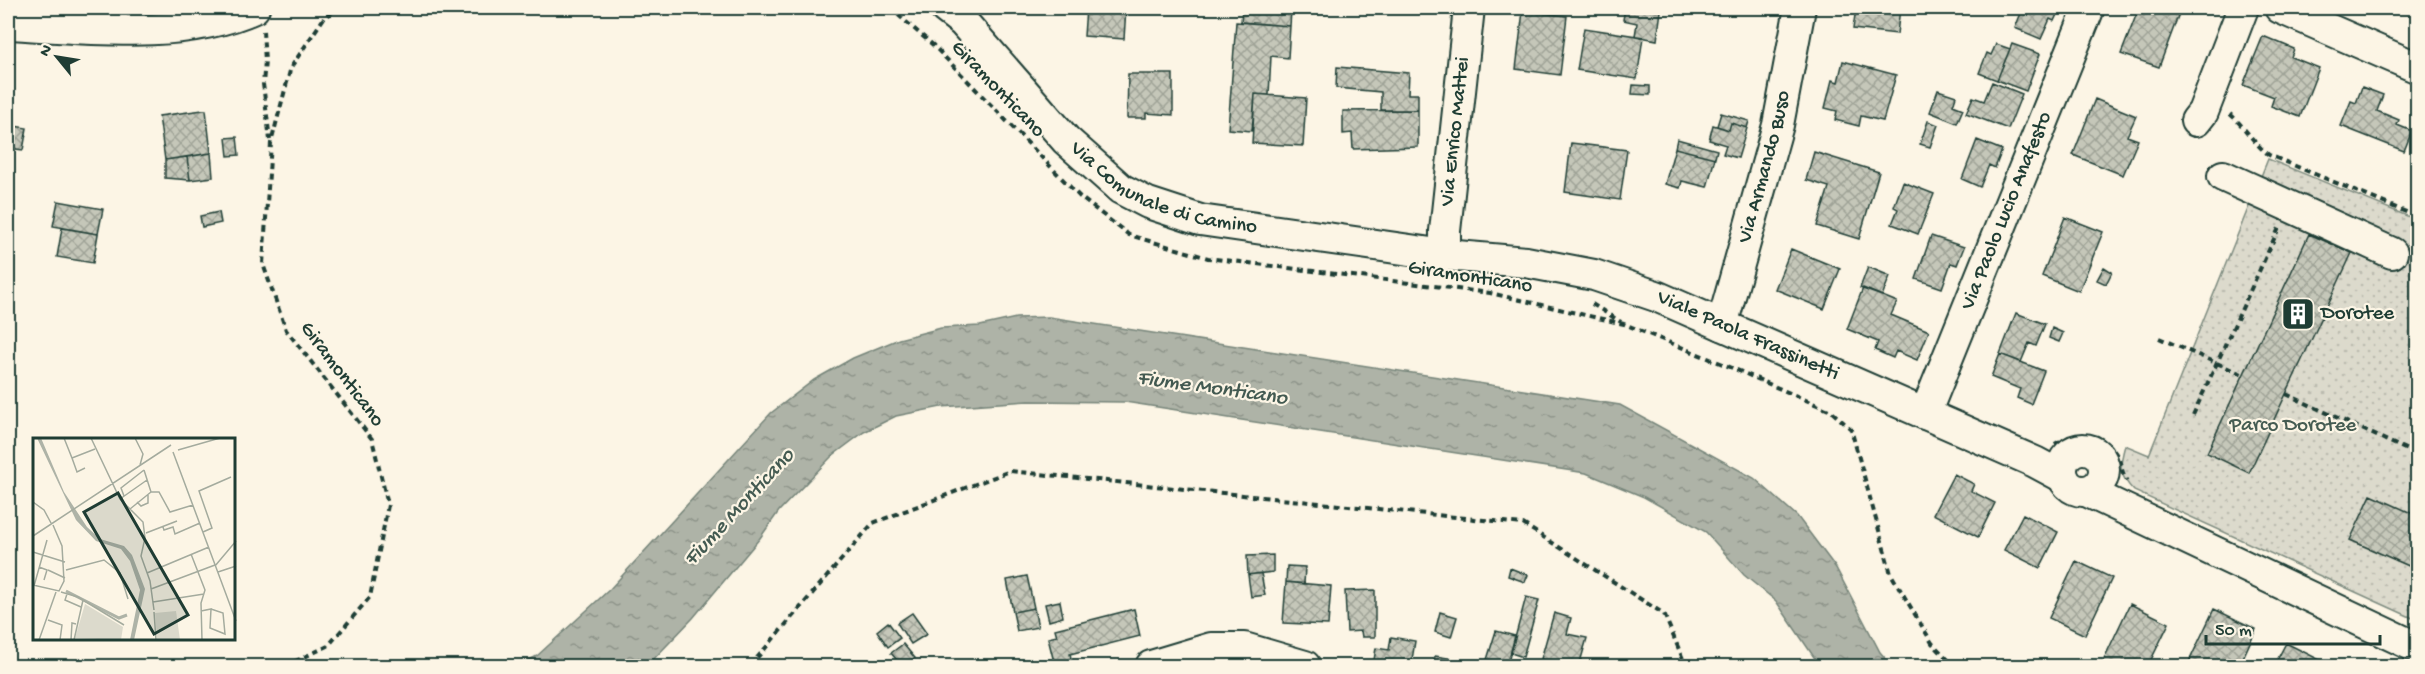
<svg xmlns="http://www.w3.org/2000/svg" width="2425" height="674" font-family="'Gochi Hand',sans-serif">
<style>
.built{fill:#ece7d8}
.grass{fill:url(#grass-dots);stroke:#7e8c80;stroke-width:1.5}
.water{fill:url(#water-ripples);stroke:#758479;stroke-width:1.5}
.building{fill:url(#building-cross-hatch);stroke:#1f3d34;stroke-width:1.5}
.lines{fill:none;stroke-linecap:round;stroke-linejoin:round}
.minor-casing{stroke:#1f3d34;stroke-width:34}
.path{stroke:#1f3d34;stroke-width:4;stroke-dasharray:6 4.5;stroke-linecap:butt}
.minor{stroke:#fcf5e5;stroke-width:30}
.labels{text-anchor:middle;dominant-baseline:central;stroke-width:4.5;stroke-linejoin:round;paint-order:stroke}
.street-label{font-size:21px;fill:#1f3d34;stroke:#fcf5e5}
.poi-label{font-size:21px;fill:#1f3d34;stroke:#fcf5e5;text-anchor:start}
.park-label{font-size:21px;fill:#455c52;stroke:#fcf5e5}
.water-label{font-size:22px;font-style:italic;fill:#435a51;stroke:#fcf5e5}
.inset-river{fill:none;stroke:#aeb3a7;stroke-width:3}
.inset-road{fill:none;stroke:#a4ab9e;stroke-width:1.5}
.view{fill:#1f3d34;fill-opacity:0.15;stroke:#1f3d34;stroke-width:3}
.inset-edge{fill:none;stroke:#1f3d34;stroke-width:3}
</style>
<defs>
<pattern id="grass-dots" width="8" height="8" patternUnits="userSpaceOnUse" patternTransform="scale(1.5)"><rect width="8" height="8" fill="#dcdacc"/><path d="M2 2h.1M6 6h.1" fill="none" stroke="#bcbcb0" stroke-width="1.8" stroke-linecap="round"/></pattern>
<pattern id="water-ripples" width="26" height="14" patternUnits="userSpaceOnUse" patternTransform="scale(1.5)"><rect width="26" height="14" fill="#aeb3a7"/><path d="M2 4q2-2 4 0t4 0M15 11q2-2 4 0t4 0" fill="none" stroke="#8d9389"/></pattern>
<pattern id="building-cross-hatch" width="8" height="8" patternUnits="userSpaceOnUse" patternTransform="scale(1.5)"><rect width="8" height="8" fill="#c5c7b9"/><path d="M0 0l8 8M0 8l8-8" fill="none" stroke="#9fa397"/></pattern>
</defs>
<rect width="100%" height="100%" fill="#fcf5e5"/>
<filter id="ink" filterUnits="userSpaceOnUse"><feTurbulence type="fractalNoise" baseFrequency=".0167" numOctaves="2"/><feDisplacementMap in="SourceGraphic" scale="12" xChannelSelector="R" yChannelSelector="G"/><feConvolveMatrix kernelMatrix="1 2 1 2 8 2 1 2 1" color-interpolation-filters="sRGB"/></filter>
<g filter="url(#ink)">
<path class="built" d="M8,8H109L112,30L8,24Z"/>
<path class="grass" d="M2268,159L2417,220V620L2134,491C2118,474 2119,467 2125,445L2149,455Z"/>
<path class="water" d="M1049,317L1620,405L1754,478L1797,516L1836,568L1880,652L1892,666H1820L1776,601L1744,575L1706,532L1644,497L1586,473L1125,402L1028,401L941,407L896,416L864,432L832,456L779,511L760,538L693,618L647,666H518L537,656L610,589L771,413L814,380L853,358L899,339L941,328L980,326L1016,318Z"/>
<path class="building" d="M1086,8H1126L1124,39L1084,36Z
M1242,8L1291,11L1290,26L1241,22Z
M1625,8L1661,11L1657,40L1635,36L1637,23L1623,20Z
M1856,8H1900L1897,34L1853,29Z
M2023,8H2060L2054,21L2050,19L2041,39L2015,28Z
M2139,8H2181L2159,67L2121,54Z
M1523,11L1567,16L1560,75L1516,69Z
M1236,22L1290,26L1288,58L1271,56L1269,95L1255,94L1252,131L1228,129Z
M1584,28L1643,37L1637,79L1577,70Z
M2263,36L2294,49L2291,57L2319,68L2300,117L2271,106L2274,97L2243,85Z
M1996,44L2010,49L1997,80L1979,73L1987,53L1991,55Z
M2012,44L2040,54L2026,91L1997,80Z
M1843,61L1896,75L1883,121L1861,116L1859,126L1835,120L1837,111L1825,108L1832,80L1838,82Z
M1337,67L1409,73L1408,94H1418V110H1381V92L1336,88Z
M1128,74H1173V115L1146,113V118H1127Z
M1992,82L2022,94L2008,129L1966,113L1973,97L1984,101Z
M1633,85L1650,86V95L1632,94Z
M2362,87L2383,95L2377,111L2399,120L2397,125L2412,131L2404,151L2341,126L2351,101L2356,103Z
M1938,90L1956,96L1953,105L1963,109L1957,123L1930,112Z
M1255,94L1306,98L1303,146L1252,143Z
M2095,99L2136,116L2127,136L2138,140L2123,175L2073,155Z
M203,110H206L211,153L165,160L159,116Z
M1418,110V147L1353,149L1352,133L1343,134V111Z
M1721,113L1749,121L1747,128L1731,123L1729,130L1717,126Z
M1928,121L1938,125L1930,147L1920,144Z
M1731,123L1747,128L1738,158L1723,154L1726,145L1709,140L1713,125L1729,130Z
M8,125L27,128L23,150L8,148Z
M237,137L239,155L228,156L226,138Z
M1677,139L1717,150L1715,158L1675,148Z
M1977,140L2002,150L1995,168L1989,165L1980,187L1962,179Z
M1571,143L1627,150L1620,200L1565,192Z
M1675,148L1715,158L1707,187L1682,181L1680,188L1665,184Z
M1814,152L1879,172L1859,239L1817,226L1829,187L1806,180Z
M211,153L213,177L190,180L187,157Z
M187,157L190,180L165,178V160Z
M1903,182L1934,194L1918,234L1892,224L1898,209L1894,207Z
M58,201L103,209L98,234L53,226Z
M219,212L221,223L202,227L200,216Z
M2065,217L2103,232L2079,291L2042,276Z
M62,228L98,234L93,263L57,257Z
M2309,234L2352,253L2249,473L2207,453Z
M1931,236L1964,247L1957,265L1951,263L1942,288L1916,279Z
M1791,249L1840,269L1824,309L1775,289Z
M1868,267L1890,276L1882,296L1860,288Z
M2104,267L2112,272L2106,284L2097,280Z
M1863,288L1897,302L1891,315L1929,331L1917,360L1896,351L1893,358L1875,350L1878,342L1847,329Z
M2016,313L2045,324L2036,346L2029,343L2021,362L2000,354Z
M2052,328L2063,333L2059,342L2049,338Z
M2000,354L2044,371L2031,404L2017,398L2020,389L1991,377Z
M1954,474L1974,484L1971,491L1995,503L1978,537L1933,514Z
M2371,495L2418,516V570L2350,540Z
M2023,514L2058,532L2040,568L2004,550Z
M1273,555V572L1248,575L1247,556Z
M2076,561L2112,578L2085,635L2049,618Z
M1287,566L1305,567L1304,584L1286,582Z
M1510,568L1528,575L1525,582L1508,576Z
M1261,573L1265,595L1251,597L1248,575Z
M1027,576L1034,608L1013,612L1007,580Z
M1286,582L1331,586L1328,625L1283,623Z
M1375,590V637H1362L1361,631L1347,632L1345,591Z
M1526,597L1539,600L1523,657L1511,653Z
M1060,601L1063,617L1049,621L1045,604Z
M2130,604L2169,623L2148,666H2109L2102,663Z
M1034,608L1038,627L1017,631L1013,612Z
M1134,609L1140,636L1070,654L1073,666H1055L1048,638L1057,636L1055,629Z
M2214,609L2256,629L2242,660L2237,658L2233,666H2187Z
M1440,612L1457,617L1451,637L1435,632Z
M912,613L927,634L911,644L897,623Z
M1554,613L1571,618L1567,634L1587,638L1579,666H1558V664L1541,659Z
M888,622L900,638L888,647L877,631Z
M1496,631L1515,636L1507,666H1485Z
M1391,637L1415,641L1411,666H1373L1376,648L1389,650Z
M2286,643L2328,664L2327,666H2274Z
M903,644L915,658L902,666L891,653Z
M1435,656L1468,661L1467,666H1433Z"/>
<g class="lines">
<defs>
<g id="minor">
<path id="s1" d="M945,8L963,22L1066,140L1121,189L1148,203L1200,220L1445,255L1526,262L1594,275L1656,296L2035,462L2063,477"/>
<path d="M2280,8L2418,68"/>
<path d="M8,24C86,28 181,41 254,8"/>
<path d="M2196,121L2203,112L2243,8"/>
<path d="M2223,176L2392,253"/>
<path id="s2" d="M1445,255V231L1469,8"/>
<path id="s3" d="M1722,325L1778,125L1800,8"/>
<path id="s4" d="M1925,414L2089,8"/>
<circle cx="2083" cy="470" r="21"/>
<path d="M2086,491L2418,648"/>
<path d="M1151,666L1211,648H1244L1305,666"/>
</g>
</defs>
<use href="#minor" class="minor-casing"/>
<path class="path" d="M890,8L933,45L1080,197L1129,235L1208,258L1490,293L1624,324L1730,367L1831,411L1851,429L1891,574L1932,643L1954,666
M263,31L265,61L263,84L270,140
M2230,114C2245,127 2253,143 2269,155L2418,217
M1592,304L1621,322
M2159,338L2244,375
M2286,394L2418,455
M2193,415L2279,228
M2055,444C2071,433 2100,436 2114,451C2121,459 2121,472 2127,481
M2412,482L2418,484
M285,666L328,646L370,597L388,505L372,439L286,330L263,264L271,143L291,67L324,18L338,8
M750,666L873,523L1010,471L1523,524L1664,614L1686,666"/>
<use href="#minor" class="minor"/>
</g>
</g>
<defs>
<symbol id="building-square" viewBox="-11 -11 22 22"><rect x="-9" y="-9" width="18" height="18" rx="4" fill="#1f3d34" stroke="#fcf5e5"/><path d="M-4-6H4V6H1V3H-1V6H-4ZM-2.5-4.3h1.7v1.8h-1.7ZM.8-4.3h1.7v1.8H.8ZM-2.5-1h1.7V.8h-1.7ZM.8-1h1.7V.8H.8Z" fill="#fff"/></symbol>
</defs>
<g fill-rule="evenodd">
<use href="#building-square" x="2279" y="295" width="38" height="38"/>
</g>
<g class="labels">
<g class="street-label">
<text transform="translate(997 90) rotate(46)">Giramonticano</text>
<text stroke="none"><textPath href="#s2" startOffset="124">Via Enrico Mattei</textPath></text>
<text stroke="none"><textPath href="#s3" startOffset="164">Via Armando Buso</textPath></text>
<text stroke="none"><textPath href="#s1" startOffset="292">Via Comunale di Camino</textPath></text>
<text stroke="none"><textPath href="#s4" startOffset="219">Via Paolo Lucio Anafesto</textPath></text>
<text transform="translate(1470 278) rotate(9)">Giramonticano</text>
<text stroke="none"><textPath href="#s1" startOffset="902">Viale Paola Frassinetti</textPath></text>
<text transform="translate(341 375) rotate(53)">Giramonticano</text>
</g>
<g class="poi-label">
<text x="2321" y="314">Dorotee</text>
</g>
<g class="park-label">
<text x="2293" y="426">Parco Dorotee</text>
</g>
<g class="water-label">
<text transform="translate(1212 389) rotate(8)">Fiume Monticano</text>
<text transform="translate(740 508) rotate(-47)">Fiume Monticano</text>
</g>
</g>
<g transform="translate(33 438)">
<rect width="202" height="202" fill="#fcf5e5"/>
<path d="M143,173L147,202H124L122,175Z" fill="#dcdacc"/>
<path d="M52,166L90,189L88,202L42,200Z" fill="#dcdacc"/>
<path d="M4,0H8L31,54L54,89L67,101L91,108L99,117L112,151L101,202H97L107,152L97,123L88,111L63,103L43,82Z" fill="#aeb3a7"/>
<path class="inset-river" d="M33,153L86,180L94,177"/>
<path class="inset-road" d="M31,0L39,20L62,11M58,0L87,61L110,84L112,100L108,118L117,143L121,172M102,0L110,16L107,27M145,12L187,0M140,14L203,183M39,20L44,34L52,30M111,32L118,54M118,54H126L137,74L160,67M91,58L88,50L111,32M87,61L114,42M0,64L11,72L18,85M104,64L108,68L115,65V56M97,71L118,54M130,89L131,92L140,89L142,96L167,85M170,94L179,90L166,53L198,39M113,95L144,83M0,98L138,7M0,114L32,124M158,116L172,152L168,165L169,202M182,128L203,103M6,129L14,132L11,142M15,132L32,140M33,132L71,122L87,135L95,161M185,134L203,128M114,135L176,109M0,147L26,153L31,143L29,108L20,87M1,148L14,102M118,151L182,127M28,154L45,159L91,187M34,156L32,162L48,169M120,164L171,156M168,173L178,171L177,190L192,196L190,175L178,171M121,174L123,202M15,182L29,187L27,202M6,202L23,154M38,202L39,185L43,186M41,202L50,162"/>
<path class="view" d="M85,55L155,177L121,196L51,74Z"/>
<rect width="202" height="202" class="inset-edge"/>
</g>
<rect width="2425" height="674" fill="none" stroke="#fcf5e5" stroke-width="30"/>
<rect x="15" y="15" width="2395" height="644" fill="none" stroke="#1f3d34" stroke-width="2" filter="url(#ink)"/>
<g transform="translate(57 57) rotate(300)" stroke="#fcf5e5" stroke-width="4.5" paint-order="stroke">
<path d="M0-4.5L10 22L0 15L-10 22Z" fill="#1f3d34"/>
<text y="-9" font-size="16" font-weight="bold" text-anchor="middle" fill="#1f3d34">N</text>
</g>
<path d="M2206 635v9h174v-9" fill="none" stroke="#1f3d34" stroke-width="3"/>
<text x="2215" y="635" font-size="18" fill="#1f3d34" stroke="#fcf5e5" stroke-width="4.5" paint-order="stroke">50 m</text>
</svg>
